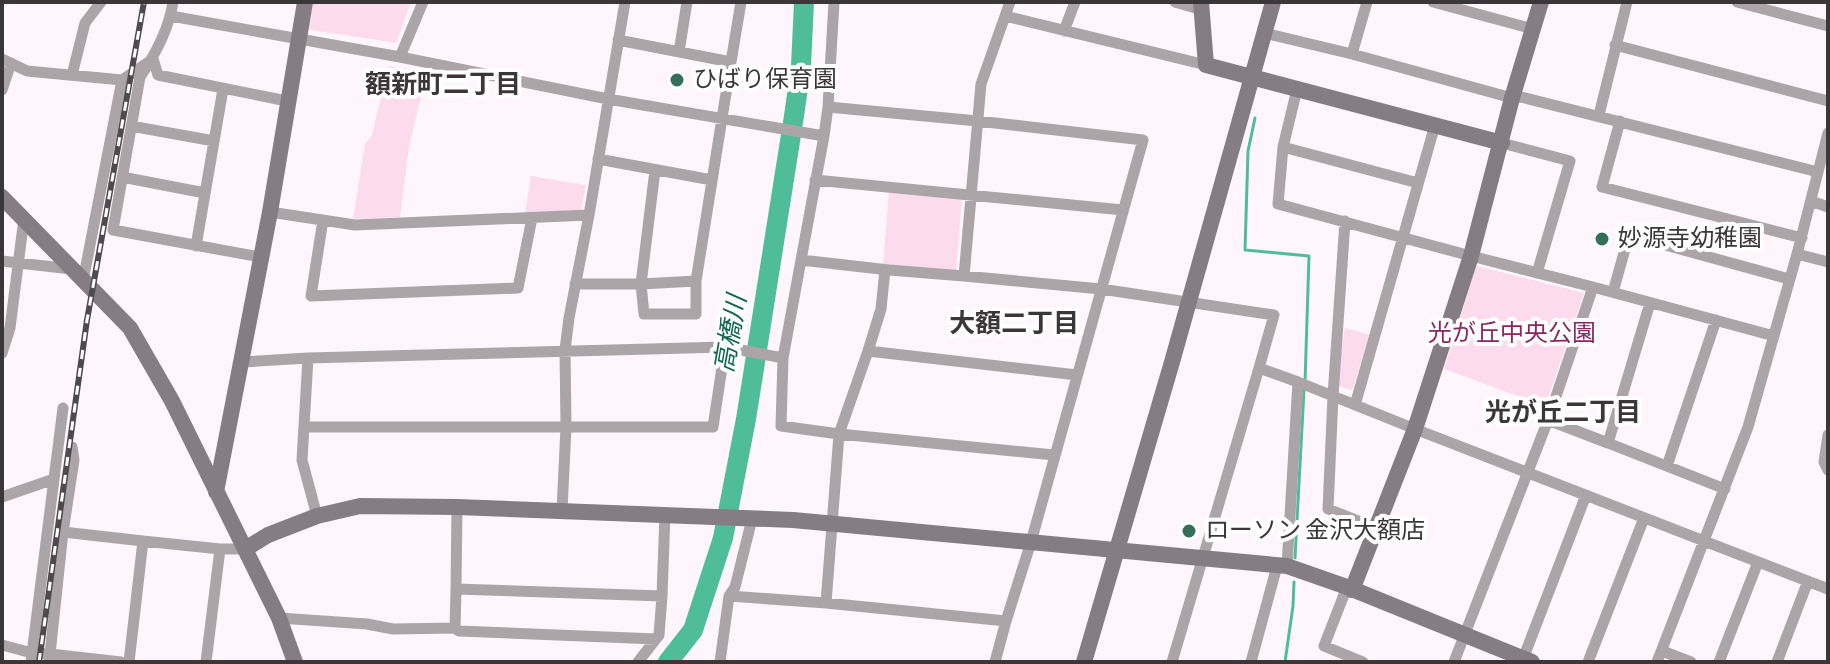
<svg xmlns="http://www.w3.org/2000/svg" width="1830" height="664" font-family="'Alegreya Sans','Noto Sans JP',sans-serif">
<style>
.green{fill:#fcdcec}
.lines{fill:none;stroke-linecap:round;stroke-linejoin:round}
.stream{stroke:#4fbe98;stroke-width:3}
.river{stroke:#4fbe98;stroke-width:20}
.street{stroke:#aba5a8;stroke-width:11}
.secondary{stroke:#857d81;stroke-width:16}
.rail-casing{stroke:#4f4a4d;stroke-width:6}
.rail{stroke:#fff;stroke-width:3;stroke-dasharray:9;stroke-linecap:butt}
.poi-dot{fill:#336f59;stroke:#fff;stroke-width:3}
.labels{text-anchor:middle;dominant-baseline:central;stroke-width:8;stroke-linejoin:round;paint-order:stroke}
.poi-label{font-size:24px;fill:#3b3739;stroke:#fff;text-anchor:start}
.park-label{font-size:24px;fill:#882764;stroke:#fff}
.neighbourhood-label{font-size:26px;font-weight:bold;fill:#3b3739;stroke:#fff}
.water-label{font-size:26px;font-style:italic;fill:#10674e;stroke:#fff}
</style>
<rect width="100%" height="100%" fill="#fef6fa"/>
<path class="green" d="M310,2H411L396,43L305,29Z
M388,66L427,71L409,147L400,217L353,219L365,144L372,135Z
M531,176L586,185L581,210L525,213Z
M889,191L962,196L956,273L883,265Z
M1476,266L1584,293L1545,406L1444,369Z
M1345,328L1370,335L1352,390L1336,385Z"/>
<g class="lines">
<path class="stream" d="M1255,118L1248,151L1245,250L1309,256L1305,383
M1295,558L1304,390
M1285,662L1293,606L1294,582"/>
<path class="river" d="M668,662L693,630L723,538L746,419L794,116L801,66L804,2"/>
<path class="street" d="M173,2C169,29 155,55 140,77L113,230L260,257
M834,2L828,107L978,121L1143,140L1031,542L1006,621
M1010,2L981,84L964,276L1101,289L1274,315L1259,368
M1175,2L1202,10
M1433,2L1533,29
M1737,2L1828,26
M171,16L400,57L608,99L824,136L801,260
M1005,16L1206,65
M1064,31L1075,2
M1264,33L1352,54L1512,98L1521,97L1818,172
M1615,45L1828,101
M679,52L687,2
M1352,54L1367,2
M400,57L423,2
M2,59L27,71L122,80L153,59L158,75L287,101
M731,62L741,2
M72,75L85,23L101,2
M1297,89L1283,147L1278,204L1471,256L1593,287L1548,420L1454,662
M2,90L11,63
M1599,115L1627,2
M1620,121L1602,187L1802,238
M131,126L214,141
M824,136L828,107
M1502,143L1570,161L1537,273
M1283,147L1418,183
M598,159L712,180
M655,170L641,284L696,281
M122,177L205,193
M815,180L1123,210
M1811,201L1828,207
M270,212L355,225L589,215
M323,220L311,296L518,288L532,218
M1345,221L1333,396L1328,509L1376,528
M196,246L223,89
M1797,254L1828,262
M2,261L71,269
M83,281L122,80
M575,284H641L644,314H696V281L731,62L618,40
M1593,287L1774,336
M1613,292L1629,235L1789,279
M1650,303L1608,443L1725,489
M868,351L881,309L885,270
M2,353L10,328L24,218
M308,358L725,347L783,358L801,260L889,270L964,276
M783,358L781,426L839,434L1054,455
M242,362L308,358L302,460L317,516
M1355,405L1435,125
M1548,420L1608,443
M305,427H713L725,347
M1828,435L1824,462L1828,470
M1667,466L1716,320
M54,479L63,408
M2,497L54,479L31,662
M457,507L456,589L662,596L665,514
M562,511L566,427L565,350L569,318L589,215L625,2
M63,532L143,541
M1287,566L1298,382L1415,429L1828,589
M1347,587L1324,646L1363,662
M729,596L735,587L752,519
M279,618L367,624L393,629L455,628L456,589
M455,628L459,631L656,639
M2,645L32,653L50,654L63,532L74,460L72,447
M1662,651L1691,662
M1523,659L1586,495
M49,661L50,654L121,662
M129,662L143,541L220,549H245
M206,662L220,549
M638,662L659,635L662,596
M720,662L729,596L826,603
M995,662L1006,621L826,603L839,434L868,351L1077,375
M1172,662L1259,368L1298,382
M1251,662L1277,566
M1588,662L1644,518
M1657,662L1748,427L1797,254L1828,133
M1719,662L1758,562
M1777,662L1808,581"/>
<path class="secondary" d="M1201,2L1206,65L1502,143
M2,197L130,328L172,401L279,618L295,662
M216,492L270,212L305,2
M245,549L268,535L317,516L360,506L457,507L793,520L1287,566L1347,587L1532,662
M1352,590L1415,429L1471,256L1512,98L1541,2
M1084,662L1172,362L1273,2"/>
<defs>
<path id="rail" d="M39,662L87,320L144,2"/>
</defs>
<use href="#rail" class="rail-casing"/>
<use href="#rail" class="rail"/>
</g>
<g class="poi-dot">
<circle cx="677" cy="80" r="8"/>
<circle cx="1602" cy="239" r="8"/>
<circle cx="1189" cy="531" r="8"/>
</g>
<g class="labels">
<g class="poi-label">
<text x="693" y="80">ひばり保育園</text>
<text x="1618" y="239">妙源寺幼稚園</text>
<text x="1205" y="531">ローソン 金沢大額店</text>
</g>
<g class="park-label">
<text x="1512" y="334">光が丘中央公園</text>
</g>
<g class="neighbourhood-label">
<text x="443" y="85">額新町二丁目</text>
<text x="1014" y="324">大額二丁目</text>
<text x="1563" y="413">光が丘二丁目</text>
</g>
<g class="water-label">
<text transform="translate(731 334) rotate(-80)">高橋川</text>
</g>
</g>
<rect width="1830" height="664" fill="none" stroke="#3b3739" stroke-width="8"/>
</svg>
